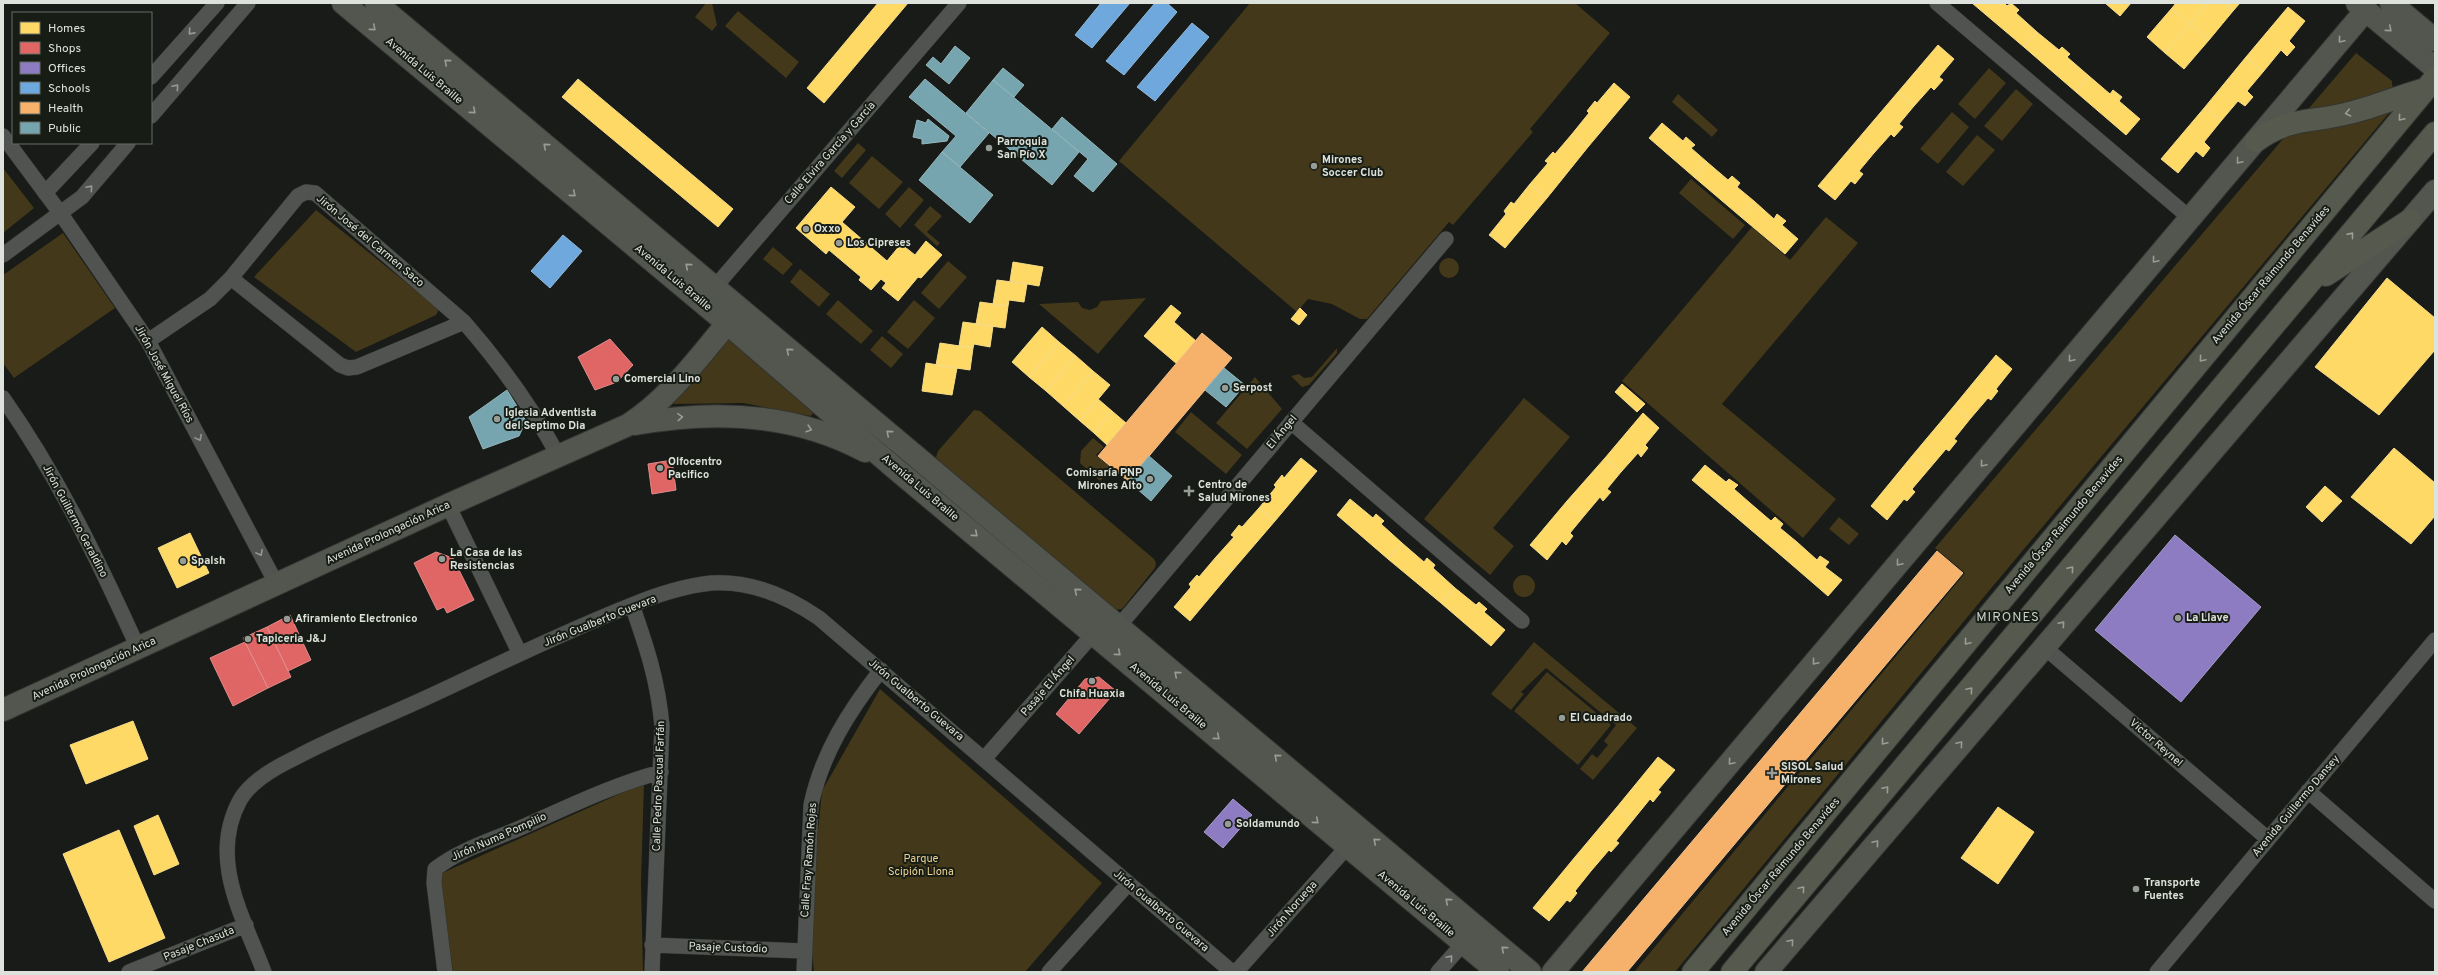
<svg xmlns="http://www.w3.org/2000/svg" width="2438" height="975" font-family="Overpass,sans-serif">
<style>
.green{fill:#433819}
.homes{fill:#ffd966;stroke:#f5dc89}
.shops{fill:#e06666;stroke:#df8b89}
.offices{fill:#8e7cc3;stroke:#a69bca}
.schools{fill:#6fa8dc;stroke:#90b9dc}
.health{fill:#f6b26b;stroke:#eec08d}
.public{fill:#76a5af;stroke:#95b7bc}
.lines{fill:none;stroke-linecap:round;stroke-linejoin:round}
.street-casing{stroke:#333532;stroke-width:16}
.secondary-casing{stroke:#333532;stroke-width:24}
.primary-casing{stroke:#333532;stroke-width:24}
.street{stroke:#50534f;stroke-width:15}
.secondary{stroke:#53564e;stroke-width:22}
.primary{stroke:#56594d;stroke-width:22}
.oneway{stroke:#989c95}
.oneway2{stroke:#969a96}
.oneway3{stroke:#9a9e94}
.poi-dot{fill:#989c97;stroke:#171d15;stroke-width:1.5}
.labels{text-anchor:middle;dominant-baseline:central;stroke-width:4;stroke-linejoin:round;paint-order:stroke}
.street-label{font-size:11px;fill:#dde2dc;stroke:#171d15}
.poi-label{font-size:11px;font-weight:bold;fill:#dde2dc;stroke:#171d15;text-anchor:start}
.park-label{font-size:11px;fill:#ecd293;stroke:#171d15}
.quarter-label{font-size:13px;letter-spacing:1px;fill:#c7d0c5;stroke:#171d15}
</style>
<rect width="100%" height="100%" fill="#181b17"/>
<path class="green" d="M706,3H712L717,25L712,31L695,17Z
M1250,3H1575L1610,33L1530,129L1533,132L1453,225L1449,222L1367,319H1360L1332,304L1308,299L1297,312L1119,161Z
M738,11L799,62L786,78L725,26Z
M2356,53L2392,81L2394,107L1988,592L1675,972H1634L1965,573L1935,548Z
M1989,68L2006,83L1975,119L1958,104Z
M2016,89L2033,104L2002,141L1984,126Z
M1678,94L1718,130L1712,137L1672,102Z
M1952,112L1969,127L1938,164L1920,149Z
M1977,135L1995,150L1963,186L1946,172Z
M858,143L866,150L842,178L834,171Z
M872,156L903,182L879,209L849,183Z
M3,168L34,208L3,233Z
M1691,179L1745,225L1733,239L1679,193Z
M909,187L924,200L900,228L885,214Z
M930,206L942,216L927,232L940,243L937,246L914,225Z
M316,210L439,309L436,315L356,352L254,277Z
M1826,217L1858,243L1722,404L1836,499L1803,538L1622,381L1752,227L1790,260Z
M63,233L115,308L14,378L3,363V275Z
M773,247L793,264L783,275L763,259Z
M1439 268a10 10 0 1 1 20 0a10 10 0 1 1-20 0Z
M948,261L967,277L939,309L921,293Z
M800,269L830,294L819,307L790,282Z
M1146,298L1098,354L1039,304L1078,302L1082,308L1090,310L1097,307L1101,301Z
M838,300L873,331L861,344L826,314Z
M914,300L935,318L908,349L887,332Z
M882,336L903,354L891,368L870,350Z
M730,338L814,412L811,416L743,403L671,404Z
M1337,348V353L1309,385L1302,387L1291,376L1299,374L1304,378L1312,377Z
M1255,377L1282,409L1247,449L1216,423Z
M1524,398L1570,437L1493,528L1514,546L1490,575L1424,519Z
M974,410L980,411L1154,559L1156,563L1155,568L1122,609L1113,610L939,462L936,457L938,451Z
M1191,412L1242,455L1226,474L1175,432Z
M1093,438L1104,447L1096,455L1111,468L1100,481L1080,463L1081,451Z
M1839,517L1859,534L1849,545L1829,529Z
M1513 586a11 11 0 1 1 22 0a11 11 0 1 1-22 0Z
M1534,642L1637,728L1593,780L1580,769L1592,754L1597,758L1608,745L1604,741L1616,725L1546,668L1521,692L1524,694L1511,710L1491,694Z
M1547,672L1611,725L1578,765L1514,711Z
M880,689L1102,883L1025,972H814L809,920L822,791Z
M644,783L641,883L643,972H453L440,874Z"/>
<path class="homes" d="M878,3H908L824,103L807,88Z
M1972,3H2004L2007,6L2011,3L2019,10L2016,13L2037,32L2024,47Z
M2105,3H2131L2120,16Z
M2176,3H2208L2190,24L2172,8Z
M2208,3H2224L2233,11L2209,40L2190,24Z
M2224,3H2240L2233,11Z
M2288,7L2305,21L2289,41L2295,47L2287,56L2281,50L2263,72L2246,57Z
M2172,8L2190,24L2165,53L2147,37Z
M2190,24L2209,40L2184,69L2165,53Z
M2037,32L2059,50L2062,47L2070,54L2067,57L2089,76L2076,92L2024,47Z
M1938,45L1954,59L1939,77L1943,80L1934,90L1931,87L1914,106L1898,92Z
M2246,57L2263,72L2247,91L2253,97L2245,106L2238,101L2221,121L2205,107Z
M2089,76L2110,94L2113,90L2122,97L2119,101L2140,119L2126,135L2076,92Z
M578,79L733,209L718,227L562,97Z
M1614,83L1630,97L1588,147L1572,134L1589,113L1587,111L1595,101L1597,103Z
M1898,92L1914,106L1899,124L1903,127L1894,137L1891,134L1874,153L1858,139Z
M2205,107L2221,121L2204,142L2210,148L2203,157L2196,151L2178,173L2161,159Z
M1662,123L1683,141L1686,137L1695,145L1691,148L1707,162L1694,177L1649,138Z
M1572,134L1588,147L1547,198L1530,184L1548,163L1545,161L1553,152L1555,154Z
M1858,139L1874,153L1859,171L1863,174L1855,184L1851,181L1835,200L1818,186Z
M1707,162L1728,180L1732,176L1740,183L1737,187L1754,201L1741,217L1694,177Z
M1530,184L1547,198L1505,248L1489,235L1506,214L1504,211L1511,202L1514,204Z
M831,187L855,207L842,222L887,261L901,244L915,255L926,241L942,255L921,278L918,277L898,301L882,288L886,283L881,279L871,290L859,280L861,277L829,250L826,254L796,228Z
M1754,201L1774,219L1777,214L1786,221L1782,225L1798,239L1785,254L1741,217Z
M1013,262L1043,267L1039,286L1010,281Z
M2387,278L2435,318V350L2379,415L2315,367Z
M997,280L1027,284L1024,302L1009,300L1008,306L993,304Z
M980,302L1008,306L1005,328L976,324Z
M1171,305L1181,313L1174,322L1196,341L1177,364L1144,336Z
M1300,308L1307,315L1299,325L1291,319Z
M963,322L993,326L990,347L974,344L973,348L959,346Z
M1042,327L1059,342L1029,377L1012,362Z
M1059,342L1076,356L1046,391L1029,377Z
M940,343L973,348L970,370L936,365Z
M1996,355L2012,369L1996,389L1998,391L1991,400L1988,398L1970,419L1954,406Z
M1076,356L1093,371L1063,406L1046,391Z
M926,363L957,368L952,395L922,391Z
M1093,371L1110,385L1080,421L1063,406Z
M1622,384L1645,404L1637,412L1615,392Z
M1098,399L1112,411L1094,433L1080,421Z
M1954,406L1970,419L1954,439L1957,441L1949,451L1946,449L1929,469L1912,456Z
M1112,411L1126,423L1107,445L1094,433Z
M1643,413L1659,428L1645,445L1648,448L1641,457L1638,453L1621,472L1605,458Z
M2394,448L2435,483V516L2411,544L2351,497Z
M1912,456L1929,469L1912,489L1915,492L1907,501L1904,499L1887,520L1871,506Z
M1301,458L1317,471L1275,521L1259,508L1276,487L1274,485L1282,475L1284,478Z
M1605,458L1621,472L1607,489L1611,492L1603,501L1600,497L1584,516L1567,501Z
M1705,465L1726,482L1729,479L1738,485L1734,489L1750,503L1737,518L1692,480Z
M2325,486L2342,501L2322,522L2306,507Z
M1350,499L1373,518L1376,514L1384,521L1381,524L1402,543L1388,559L1337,515Z
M1567,501L1584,516L1570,533L1573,536L1566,545L1562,541L1547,560L1530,545Z
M1750,503L1771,521L1775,517L1783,524L1780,528L1797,542L1784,558L1737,518Z
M1259,508L1275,521L1232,571L1216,557L1234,537L1231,535L1239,525L1242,527Z
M190,533L209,573L177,588L158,548Z
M1797,542L1817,560L1820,556L1829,562L1825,567L1842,580L1828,596L1784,558Z
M1402,543L1424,562L1427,558L1435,565L1433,568L1455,588L1441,603L1388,559Z
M1216,557L1232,571L1190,621L1174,607L1191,587L1189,584L1197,575L1199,577Z
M1455,588L1476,605L1479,602L1487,609L1484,612L1505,630L1491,646L1441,603Z
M133,721L148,759L86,784L70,745Z
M1658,757L1675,770L1658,790L1661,792L1653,802L1650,799L1633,820L1617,807Z
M1617,807L1633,820L1616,841L1619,843L1611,852L1609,850L1591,871L1575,857Z
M1998,807L2034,832L1998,884L1961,858Z
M158,815L179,864L154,875L134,826Z
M119,830L165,938L109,962L63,854Z
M1575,857L1591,871L1575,891L1577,893L1570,902L1567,900L1549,921L1533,908Z"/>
<path class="shops" d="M610,339L633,365L617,382L595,390L578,357Z
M672,460L676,490L652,494L648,464Z
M436,552L453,558L474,600L447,613L444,607L437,610L414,563Z
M290,615L311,660L288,671L267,627Z
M267,627L291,677L268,688L243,638Z
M245,642L268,688L233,706L210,658Z
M1099,677L1116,691L1079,734L1056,714L1085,679Z"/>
<path class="offices" d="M2175,535L2261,607L2181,702L2095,630Z
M1233,799L1252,815L1223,848L1204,832Z"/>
<path class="schools" d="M1101,3H1130L1092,48L1075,35Z
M1155,3H1167L1177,12L1124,75L1106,61Z
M1192,23L1209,37L1155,101L1137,87Z
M563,235L582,251L550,288L531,271Z"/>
<path class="health" d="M1202,333L1232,358L1128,481L1098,456Z
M1937,551L1963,573L1627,972H1582Z"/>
<path class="public" d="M955,46L970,58L949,84L926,65L933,57L941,64Z
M1003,68L1024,85L1014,97L993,80Z
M925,79L989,133L960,167L942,152L956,136L909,97Z
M993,80L1079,152L1052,185L966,113Z
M1062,117L1117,164L1093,192L1074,176L1088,159L1052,129Z
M928,119L949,136L947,141L922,144V139L913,137L917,120L926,123Z
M942,152L993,195L970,223L919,180Z
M1224,368L1245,385L1226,407L1205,390Z
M507,390L526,421L519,436L483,449L469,417Z
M1149,456L1172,476L1151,501L1128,481Z"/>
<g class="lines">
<defs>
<path id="street" d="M1937,3L2190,218
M151,77L217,3
M151,116L248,3
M3,136L61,214L148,341L277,585
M45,193L92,143
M3,255L82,197L128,143
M231,278L340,365L348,368L357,367L464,322
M708,295L959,3
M148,341L210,299L231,278L298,196L306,192L315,193L464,322C499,362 532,408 558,455
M3,398C58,476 99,562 138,648
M1291,422L1522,621
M448,505L520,654
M632,605C647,648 658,681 662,726L652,972
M2043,646L2268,839
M984,759L1094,633L1119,626L1446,239
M2308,791L2435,901
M652,945L803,951
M129,972L246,925
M264,972C243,916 208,859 240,800C251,781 276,767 295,758C338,735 385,717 430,696C497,665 563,632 632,605C656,595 685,586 711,583C750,580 788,597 819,618L1232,972
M445,972L434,883L435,869C459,850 492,840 520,828C566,808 612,785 661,772
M804,972L811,805C822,753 849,711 881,670
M1049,972L1128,884
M1236,972L1347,847
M1438,972L1469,937
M2157,972L2435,640"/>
<path id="secondary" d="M343,3L727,323L891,465L1498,972
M376,3L1530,972
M2357,3L2435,68
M2391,3L2435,40
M635,424C712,410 794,413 865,451
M3,710L448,505L628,425C672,397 703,351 737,312
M1553,972L2366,10
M1766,972L2435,191"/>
<path id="primary" d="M2256,141C2291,116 2312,123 2349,113C2375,107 2399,96 2425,89
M2326,275L2410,220
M1693,972L2435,78
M1732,972L2435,133"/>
</defs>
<use href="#street" class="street-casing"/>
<use href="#secondary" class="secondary-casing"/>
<use href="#primary" class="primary-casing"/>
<use href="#street" class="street"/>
<use href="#secondary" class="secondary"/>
<use href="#primary" class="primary"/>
</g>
<defs><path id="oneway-chevron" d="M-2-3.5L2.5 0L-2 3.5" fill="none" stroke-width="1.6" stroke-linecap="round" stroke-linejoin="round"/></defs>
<g class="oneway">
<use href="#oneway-chevron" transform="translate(373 28) rotate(40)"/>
<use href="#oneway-chevron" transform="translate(2389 29) rotate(40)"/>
<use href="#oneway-chevron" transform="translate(2341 40) rotate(130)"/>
<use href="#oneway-chevron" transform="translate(447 62) rotate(-140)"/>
<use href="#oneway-chevron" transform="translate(473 111) rotate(40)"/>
<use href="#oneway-chevron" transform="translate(546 146) rotate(-140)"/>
<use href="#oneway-chevron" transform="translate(2239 161) rotate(130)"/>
<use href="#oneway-chevron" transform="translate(573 194) rotate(40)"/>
<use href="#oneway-chevron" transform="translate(2155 260) rotate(130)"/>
<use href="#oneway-chevron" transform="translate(688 266) rotate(-140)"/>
<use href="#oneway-chevron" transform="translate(789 351) rotate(-140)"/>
<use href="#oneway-chevron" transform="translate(2071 359) rotate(130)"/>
<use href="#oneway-chevron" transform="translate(680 417) rotate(-3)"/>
<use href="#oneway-chevron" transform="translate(809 429) rotate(16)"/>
<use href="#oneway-chevron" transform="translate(889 433) rotate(-140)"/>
<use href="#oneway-chevron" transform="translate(1983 464) rotate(130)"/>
<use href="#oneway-chevron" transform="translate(975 534) rotate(40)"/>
<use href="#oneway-chevron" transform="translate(1899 563) rotate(130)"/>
<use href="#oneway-chevron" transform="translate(1077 591) rotate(-140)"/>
<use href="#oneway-chevron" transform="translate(2062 624) rotate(-49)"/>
<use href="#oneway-chevron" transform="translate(1118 653) rotate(40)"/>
<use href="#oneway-chevron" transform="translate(1815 662) rotate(130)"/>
<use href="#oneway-chevron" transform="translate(1177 674) rotate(-140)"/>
<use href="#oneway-chevron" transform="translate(1217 737) rotate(40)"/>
<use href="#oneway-chevron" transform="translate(1960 744) rotate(-50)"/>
<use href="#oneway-chevron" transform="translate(1277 757) rotate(-140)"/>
<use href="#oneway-chevron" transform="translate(1731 762) rotate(130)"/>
<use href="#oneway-chevron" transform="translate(1316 821) rotate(40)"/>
<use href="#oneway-chevron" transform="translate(1376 841) rotate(-140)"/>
<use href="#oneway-chevron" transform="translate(1876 843) rotate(-50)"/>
<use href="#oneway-chevron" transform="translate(1448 901) rotate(-140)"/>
<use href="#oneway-chevron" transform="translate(1791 942) rotate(-50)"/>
<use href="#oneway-chevron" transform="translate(1504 949) rotate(-140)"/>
</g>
<g class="oneway2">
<use href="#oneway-chevron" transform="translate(191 32) rotate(132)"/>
<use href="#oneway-chevron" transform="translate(176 87) rotate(-49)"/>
<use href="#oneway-chevron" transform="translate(90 188) rotate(-49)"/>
<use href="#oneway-chevron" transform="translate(199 438) rotate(62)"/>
<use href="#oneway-chevron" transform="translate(260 553) rotate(62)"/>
<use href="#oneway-chevron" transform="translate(1450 958) rotate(-49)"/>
</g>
<g class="oneway3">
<use href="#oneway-chevron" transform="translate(2348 113) rotate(168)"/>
<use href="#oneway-chevron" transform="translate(2401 118) rotate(130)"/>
<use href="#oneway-chevron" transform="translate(2351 235) rotate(-51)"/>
<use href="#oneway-chevron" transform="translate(2202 359) rotate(130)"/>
<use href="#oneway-chevron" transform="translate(2071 569) rotate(-50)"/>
<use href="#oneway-chevron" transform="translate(1967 642) rotate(130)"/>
<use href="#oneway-chevron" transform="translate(1970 690) rotate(-50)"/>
<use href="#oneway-chevron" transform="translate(1884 742) rotate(130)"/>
<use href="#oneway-chevron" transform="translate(1886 789) rotate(-50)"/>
<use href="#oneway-chevron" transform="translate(1802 889) rotate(-50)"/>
</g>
<g class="poi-dot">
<circle cx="989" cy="148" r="4"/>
<circle cx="1314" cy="166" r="4"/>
<circle cx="806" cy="229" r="4"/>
<circle cx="839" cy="243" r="4"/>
<circle cx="616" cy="379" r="4"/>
<circle cx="1225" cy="388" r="4"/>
<circle cx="497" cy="419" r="4"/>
<circle cx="660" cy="468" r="4"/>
<circle cx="1150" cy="479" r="4"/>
<path d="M1187 485h4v4h4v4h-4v4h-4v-4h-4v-4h4z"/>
<circle cx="442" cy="559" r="4"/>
<circle cx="183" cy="561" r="4"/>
<circle cx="2178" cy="618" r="4"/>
<circle cx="287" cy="619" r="4"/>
<circle cx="248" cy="639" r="4"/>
<circle cx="1092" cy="681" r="4"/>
<circle cx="1562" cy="718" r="4"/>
<path d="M1770 767h4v4h4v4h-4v4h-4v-4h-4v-4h4z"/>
<circle cx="1228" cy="824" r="4"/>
<circle cx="2136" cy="889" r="4"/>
</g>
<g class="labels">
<g class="street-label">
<text transform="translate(424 71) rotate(40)">Avenida Luis Braille</text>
<text transform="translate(830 153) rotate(-49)">Calle Elvira García y García</text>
<text transform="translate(370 241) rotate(40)">Jirón José del Carmen Saco</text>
<text transform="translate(2271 275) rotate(-50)">Avenida Óscar Raimundo Benavides</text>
<text transform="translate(673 278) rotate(40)">Avenida Luis Braille</text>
<text transform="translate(164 374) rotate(61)">Jirón José Miguel Ríos</text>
<text transform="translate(1282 432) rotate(-50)">El Ángel</text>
<text transform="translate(920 488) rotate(40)">Avenida Luis Braille</text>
<text transform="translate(75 521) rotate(62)">Jirón Guillermo Geraldino</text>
<text transform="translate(2064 525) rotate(-50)">Avenida Óscar Raimundo Benavides</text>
<text transform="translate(388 533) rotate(-25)">Avenida Prolongación Arica</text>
<text transform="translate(600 621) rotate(-22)">Jirón Gualberto Guevara</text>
<text transform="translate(94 669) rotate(-25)">Avenida Prolongación Arica</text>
<text transform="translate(1048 686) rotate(-49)">Pasaje El Ángel</text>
<text transform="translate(1168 696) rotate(40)">Avenida Luis Braille</text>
<text transform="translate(916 700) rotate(40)">Jirón Gualberto Guevara</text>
<text transform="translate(2156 743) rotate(41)">Victor Reynel</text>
<text transform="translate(659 786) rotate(-88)">Calle Pedro Pascual Farfán</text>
<text transform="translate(2296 806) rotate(-50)">Avenida Guillermo Dansey</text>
<text transform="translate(499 837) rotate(-24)">Jirón Numa Pompilio</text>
<text transform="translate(809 860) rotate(-86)">Calle Fray Ramón Rojas</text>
<text transform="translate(1781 867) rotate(-50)">Avenida Óscar Raimundo Benavides</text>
<text transform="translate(1416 904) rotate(40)">Avenida Luis Braille</text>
<text transform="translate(1292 909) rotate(-49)">Jirón Noruega</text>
<text transform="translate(1161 911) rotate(40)">Jirón Gualberto Guevara</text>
<text transform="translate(199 944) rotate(-22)">Pasaje Chasuta</text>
<text transform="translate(728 948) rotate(2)">Pasaje Custodio</text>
</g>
<g class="poi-label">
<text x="997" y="142">Parroquia<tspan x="997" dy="13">San Pío X</tspan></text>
<text x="1322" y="160">Mirones<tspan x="1322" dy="13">Soccer Club</tspan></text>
<text x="814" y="229">Oxxo</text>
<text x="847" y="243">Los Cipreses</text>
<text x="624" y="379">Comercial Lino</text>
<text x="1233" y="388">Serpost</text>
<text x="505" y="413">Iglesia Adventista<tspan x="505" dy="13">del Septimo Dia</tspan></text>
<text x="668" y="462">Olfocentro<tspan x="668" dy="13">Pacifico</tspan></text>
<text x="1142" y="473" text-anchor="end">Comisaría PNP<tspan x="1142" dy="13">Mirones Alto</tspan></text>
<text x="1198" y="485">Centro de<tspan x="1198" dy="13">Salud Mirones</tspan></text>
<text x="450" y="553">La Casa de las<tspan x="450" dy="13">Resistencias</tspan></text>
<text x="191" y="561">Spalsh</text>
<text x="2186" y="618">La Llave</text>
<text x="295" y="619">Afiramiento Electronico</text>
<text x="256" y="639">Tapiceria J&amp;J</text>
<text x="1092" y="694" text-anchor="middle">Chifa Huaxia</text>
<text x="1570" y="718">El Cuadrado</text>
<text x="1781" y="767">SISOL Salud<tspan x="1781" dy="13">Mirones</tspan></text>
<text x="1236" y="824">Soldamundo</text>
<text x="2144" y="883">Transporte<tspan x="2144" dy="13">Fuentes</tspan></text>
</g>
<g class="park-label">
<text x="921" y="859">Parque<tspan x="921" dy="13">Scipión Llona</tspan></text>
</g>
<g class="quarter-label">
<text x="2008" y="618">MIRONES</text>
</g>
</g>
<rect width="2438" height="975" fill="none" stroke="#dde2dc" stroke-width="8"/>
<rect x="12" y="12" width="140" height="132" fill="#171d15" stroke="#666c65"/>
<rect x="20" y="22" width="20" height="12" fill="#ffd966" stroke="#666c65"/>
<text x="48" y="32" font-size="12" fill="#dde2dc">Homes</text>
<rect x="20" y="42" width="20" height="12" fill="#e06666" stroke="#666c65"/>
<text x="48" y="52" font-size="12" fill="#dde2dc">Shops</text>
<rect x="20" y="62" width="20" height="12" fill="#8e7cc3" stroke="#666c65"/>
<text x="48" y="72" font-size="12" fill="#dde2dc">Offices</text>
<rect x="20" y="82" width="20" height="12" fill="#6fa8dc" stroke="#666c65"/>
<text x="48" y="92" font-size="12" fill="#dde2dc">Schools</text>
<rect x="20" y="102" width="20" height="12" fill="#f6b26b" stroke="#666c65"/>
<text x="48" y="112" font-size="12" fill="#dde2dc">Health</text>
<rect x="20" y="122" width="20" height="12" fill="#76a5af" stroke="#666c65"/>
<text x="48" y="132" font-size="12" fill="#dde2dc">Public</text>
</svg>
